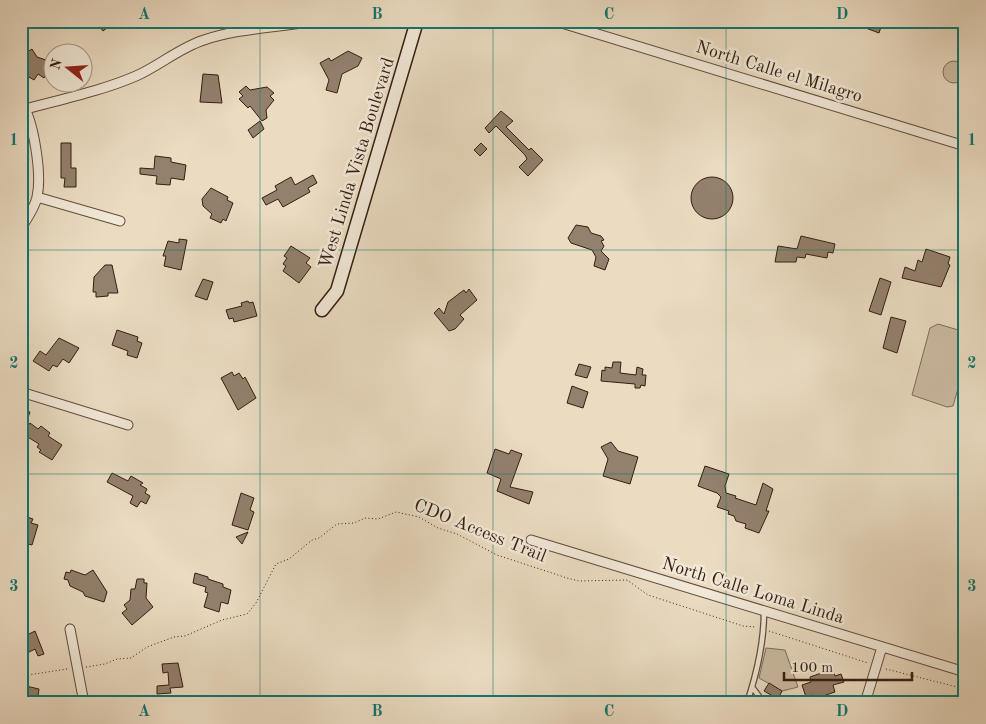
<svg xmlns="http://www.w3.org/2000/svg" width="986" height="724" font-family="'Old Standard TT',serif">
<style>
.green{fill:#cbbba3;stroke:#806c5a}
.building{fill:#93806d;stroke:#341e11}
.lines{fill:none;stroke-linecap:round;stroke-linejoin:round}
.lane-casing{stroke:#624d3d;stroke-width:7}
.street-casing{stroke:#624d3d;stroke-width:11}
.secondary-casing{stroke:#341e11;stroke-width:15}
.path{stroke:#341e11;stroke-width:1;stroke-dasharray:1 2.5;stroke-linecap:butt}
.lane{stroke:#f1e8d7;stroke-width:4.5}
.street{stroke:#f1e8d7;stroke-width:9}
.secondary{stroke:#f1e8d7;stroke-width:12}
.grid{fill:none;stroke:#0f766e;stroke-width:1;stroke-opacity:0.55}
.labels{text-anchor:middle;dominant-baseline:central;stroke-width:5;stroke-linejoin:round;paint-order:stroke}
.street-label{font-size:18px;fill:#341e11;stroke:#f1e8d7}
.neatline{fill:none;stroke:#0f766e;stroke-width:2}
.grid-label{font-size:16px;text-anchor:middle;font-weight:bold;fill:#0f766e}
</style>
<rect width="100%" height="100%" fill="#eadbc1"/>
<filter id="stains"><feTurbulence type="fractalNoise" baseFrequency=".004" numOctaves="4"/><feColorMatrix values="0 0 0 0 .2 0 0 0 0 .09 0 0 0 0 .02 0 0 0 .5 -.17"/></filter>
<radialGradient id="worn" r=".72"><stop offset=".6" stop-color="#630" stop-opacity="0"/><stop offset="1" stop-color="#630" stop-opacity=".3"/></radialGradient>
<path class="green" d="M943 72a11 11 0 1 1 22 0a11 11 0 1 1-22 0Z
M21,144L27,157L21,199Z
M938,324L965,332V364L953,406L947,407L912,395L930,328Z
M766,648L785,650L798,687L782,691L759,678Z"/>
<path class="building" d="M95,21H116L103,31Z
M847,21H883L879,33Z
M32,49L37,57L52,62V68L44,78L38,74L34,80L29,77L21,58V56Z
M348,51L362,58L358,66L342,74L337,93L326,90L329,80L320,63L329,58L331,61Z
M203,74L218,75L222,103L200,102Z
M246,86L250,90L267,87L274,93L270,96L274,100L266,110L267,118L262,121L250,106L248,108L239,99L243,96L239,92Z
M501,111L513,121L506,127L529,150L531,148L543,160L528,176L519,167L527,159L525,155L496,126L489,133L485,128Z
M260,121L264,129L253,138L248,130Z
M61,143H71V168H76V187H64L65,178H61Z
M481,143L487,149L480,156L474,150Z
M155,156L171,158V162L186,165L184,180L171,178L170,185L156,184L157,176L140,174V168L154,169Z
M313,175L317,183L308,188L310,192L283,207L278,199L266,205L262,198L277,190L275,186L291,177L295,185Z
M691 198a21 21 0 1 1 42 0a21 21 0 1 1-42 0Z
M211,188L228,197L227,200L233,203L226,221L223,219L221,223L210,218L212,214L203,206L202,199Z
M576,225L588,227L591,233L601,236L604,240L601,241L604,246L601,251L609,259L605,270L594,266L596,257L592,250L571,243L568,238Z
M801,236L835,244L833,253L828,252L827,258L806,254L805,258L797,257L796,262H775L778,246L797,249Z
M179,239L187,240L181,270L164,266L166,256H163L168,241L179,243Z
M291,246L310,258L306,263L311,267L299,283L283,271L286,266L283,264L287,258L284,256Z
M926,249L950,257L948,264L950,265L941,287L902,278L905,267L915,271L918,260L922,262Z
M105,265H112L118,293H108V296L96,297V292H93L94,277Z
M880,278L891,282L881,315L869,311Z
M203,279L213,282L207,300L195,296Z
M469,289L477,300L460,315L464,319L455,329L449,331L434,313L439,308L444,314L448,302L464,290L466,293Z
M248,301L249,303L253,302L257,316L234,322L233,318L229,319L226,310L242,306L241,303Z
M891,317L906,321L897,353L883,348Z
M117,330L138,337L137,341L142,343L137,358L127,355L128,351L112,345Z
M59,338L79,348L69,363L63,359L57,367L53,365L49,371L33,361L40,351L46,355Z
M613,362H621L620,373L636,375L637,367L643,369L642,375H646L645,386L641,385L640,388H635V384L601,381L602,370L605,371V367L612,368Z
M579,364L591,367L587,378L575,375Z
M232,372L234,376L239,373L243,379L245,377L256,398L238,410L221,378Z
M572,386L588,392L583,408L567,403Z
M21,409L30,412L27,420L21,417Z
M30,423L38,429L41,426L50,433L48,436L62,445L52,460L39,452L41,450L37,447L39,444L23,434Z
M611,442L618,451L638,457L630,484L603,476L608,459L601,447Z
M495,449L509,454L511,450L522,454L510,487L533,492L529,504L497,491L501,479L487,473Z
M705,466L729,474L725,486L726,493L736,496L735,498L756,505L763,483L773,489L766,511H769L759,533L745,528L746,524L736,521L734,516L728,514L729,511L717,507L721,497L717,493L698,486Z
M112,473L128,481L131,476L143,483L140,485L147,489L145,493L150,496L146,504L141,501L137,507L130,503L133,496L107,482Z
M241,493L254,498L250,510L254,512L248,530L232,525Z
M21,515L33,519L31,523L38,525L32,545L21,542Z
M248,532L242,544L236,537Z
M71,570L85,575L93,570L107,592L104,602L85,596L83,592L70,586L68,580L64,579L66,572L70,573Z
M195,573L208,577V579L223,584V587L231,590L228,604L221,602L219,612L204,607L208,593L205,592L206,587L193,583Z
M137,579H144V583H147L146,598L153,607L132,625L122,613L127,609L124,605L130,600L131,589H135Z
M35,631L44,654L38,656L35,649L25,654L21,648V633L27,635Z
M178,663L183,687L170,688L171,693L157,694V686L169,685L168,672L163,673L162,664Z
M833,669L835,676L841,674L844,682L833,685L835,692L814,699L813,695L806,697L802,685L811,682L810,677Z
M769,683L782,691L778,699L764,691Z
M26,686L39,689L38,696L45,703H22Z"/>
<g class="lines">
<defs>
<path id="lane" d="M752,687L764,703
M747,703C757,673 764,642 764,611"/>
<path id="street" d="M555,21L965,146
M239,31V21
M21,102C34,120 42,175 37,197C35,207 27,219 21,228
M26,109C63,99 101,91 136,76C159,66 179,48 204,40C238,28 277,28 313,21
M37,197L120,221
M21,392L128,425
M531,540L965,672
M70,629L84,703
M865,703L882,647"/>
<path id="secondary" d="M322,310L337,291L417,21"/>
</defs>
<use href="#lane" class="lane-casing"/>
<use href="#street" class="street-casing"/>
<use href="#secondary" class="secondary-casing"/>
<path class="path" d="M769,631L868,663
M86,667L105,664L117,659L131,658L147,647L174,637L185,636L222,620L247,614L256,603L276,564L289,559L312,540L319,538L337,524L354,523L365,518L378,519L396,512L419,517L438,528L457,534L497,555L567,578L579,581L627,580L648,595L743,626L756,627
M886,669L965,689
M21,676L67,669"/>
<use href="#lane" class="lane"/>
<use href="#street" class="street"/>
<use href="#secondary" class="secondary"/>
</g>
<path class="grid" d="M260,21V703M493,21V703M726,21V703M21,250H965M21,474H965"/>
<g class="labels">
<g class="street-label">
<text transform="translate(779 72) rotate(17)">North Calle el Milagro</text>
<text transform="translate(357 163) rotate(-73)">West Linda Vista Boulevard</text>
<text transform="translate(480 531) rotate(22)">CDO Access Trail</text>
<text transform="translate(753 591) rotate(17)">North Calle Loma Linda</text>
</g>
</g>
<rect width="986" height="724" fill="none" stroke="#eadbc1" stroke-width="55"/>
<g transform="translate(68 68) rotate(287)"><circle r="24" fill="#f1e8d7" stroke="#a59788"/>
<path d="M0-4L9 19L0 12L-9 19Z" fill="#8f2418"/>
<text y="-8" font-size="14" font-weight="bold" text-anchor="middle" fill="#341e11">N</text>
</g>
<path d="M784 672v8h128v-8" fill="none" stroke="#341e11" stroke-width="2.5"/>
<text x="791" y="672" font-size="15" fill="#341e11" stroke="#f1e8d7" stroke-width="4" paint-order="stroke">100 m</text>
<rect x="28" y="28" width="930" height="668" class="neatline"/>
<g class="grid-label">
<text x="144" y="19">A</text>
<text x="377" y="19">B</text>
<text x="609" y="19">C</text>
<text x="842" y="19">D</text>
<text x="14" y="145">1</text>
<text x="972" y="145">1</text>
<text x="14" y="368">2</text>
<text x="972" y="368">2</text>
<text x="14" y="591">3</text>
<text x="972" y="591">3</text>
<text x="144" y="716">A</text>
<text x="377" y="716">B</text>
<text x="609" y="716">C</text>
<text x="842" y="716">D</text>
</g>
<rect width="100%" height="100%" filter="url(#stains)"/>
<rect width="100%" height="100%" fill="url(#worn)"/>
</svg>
